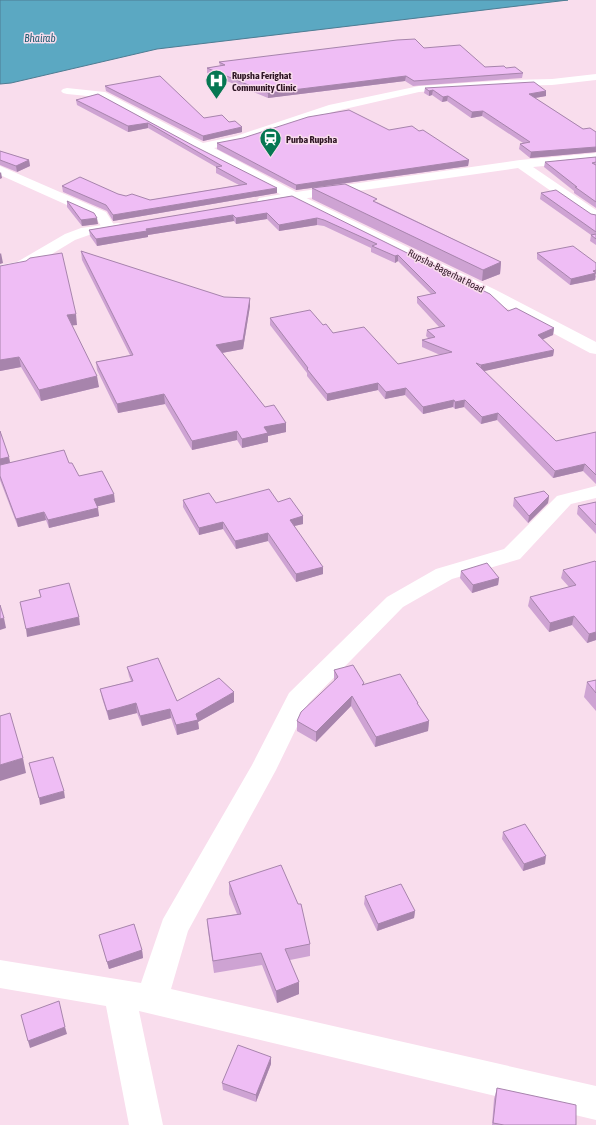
<svg xmlns="http://www.w3.org/2000/svg" width="596" height="1125" font-family="'Asap Condensed',sans-serif">
<style>
.water{fill:#5ba8c2;stroke:#4e7c93}
.lines{fill:none;stroke-linecap:round;stroke-linejoin:round}
.minor{fill:#fff;fill-rule:evenodd}
.major{fill:#fff;fill-rule:evenodd}
.wall{fill:#cea3d3}
.shaded-wall{fill:#a784ac}
.building{fill:#efbdf5;stroke:#a784ac}
.labels{text-anchor:middle;dominant-baseline:central;stroke-width:3;stroke-linejoin:round;paint-order:stroke}
.far-poi-label{font-size:10px;font-weight:bold;fill:#2f1625;stroke:#f9dded;text-anchor:start}
.far-street-label{font-size:10px;fill:#2f1625;stroke:#f9dded}
.far-water-label{font-size:11px;font-style:italic;fill:#1e5c70;stroke:#f9dded}
</style>
<rect width="100%" height="100%" fill="#f9dded"/>
<path class="water" d="M0,0H568L157,49L11,83L0,84Z"/>
<g class="lines">
<path class="minor" d="M596,74V80L552,85L510,86L419,92L336,111L243,142L214,148L296,192L520,160L596,153V161L533,167L596,210V220L591,219L518,168L294,200L289,199L98,97L67,94L63,93L61,91L63,89L67,88L105,92L203,143L236,136L329,105L419,86L510,80L552,79Z
M0,166L106,212L116,228L114,231L109,232L104,231L96,218L0,175Z
M596,486V498L571,504L520,559L452,579L403,607L308,704L276,770L188,931L171,989L596,1086V1120L139,1011L163,1125H129L106,1006L0,988V960L141,983L163,919L252,765L289,693L387,597L436,569L504,549L557,496Z"/>
<path class="major" d="M294,192L496,290L596,342V354L590,353L484,296L292,200L264,205L259,204L257,201L259,198Z
M118,223L123,224L125,227L123,230L89,235L75,240L27,269L0,275V265L17,262L65,234L81,228Z"/>
</g>
<path class="wall" d="M424,48L485,67L506,68L523,73L522,78L413,86L405,81L268,98L207,73V68L220,66L219,62Z
M105,86L204,118L229,122L242,127V132L203,141L106,91Z
M425,88L546,91V96L535,98L583,129L596,132V152L530,158L519,149L520,144L523,143L482,116L471,118L447,101L442,102L432,95L429,96L424,93Z
M98,94L277,193L113,221L107,211L63,192L62,186L118,194L126,196L150,200L239,185L216,173V167L148,128L128,132L77,105L76,100Z
M389,130L419,131L469,160L468,166L312,188L377,202L501,262L500,274L482,281L312,199V188L296,190L217,149V143Z
M0,151L29,160L30,166L17,172L0,165Z
M596,157V208L574,193V191L544,167L545,162Z
M541,193L591,214L596,215V245L590,241L591,235L540,199Z
M292,196L508,311L554,328L553,335L542,339L554,350L553,356L484,371L556,441L596,432V484L583,471L553,478L497,420L481,424L464,407L455,409L453,407L423,414L405,395L385,399L378,390L327,401L307,376V373L270,325V318L323,325L333,333L398,364L440,355L422,347V340L429,339L426,336L427,330L439,327L417,303V297L431,294L398,261L395,263L371,252V248L324,226L317,225L279,231L267,219L236,224L234,221L148,235V237L97,246L90,236L89,230Z
M67,201L98,224L82,226L67,207Z
M81,251L250,306L243,349L222,353L265,407L286,423V432L268,436V442L242,448L237,440L192,450L165,404L118,413L97,370L96,362L130,355L82,260Z
M537,253L596,276L595,280L570,285L537,259Z
M0,266L77,325H72L99,387L41,401L21,367L0,371Z
M0,431L10,462L69,463L79,476L115,502L97,506L99,516L49,528L46,520L18,527L0,480Z
M549,496L548,503L528,523L513,506L514,498Z
M183,500L216,503L278,502L303,516V524L294,526L323,574L296,582L268,541L236,549L223,529L199,535L183,507Z
M596,502V534L577,514L578,506Z
M596,562V640L587,643L572,625L549,632L528,606L530,597L569,587L561,578L563,570Z
M461,571L499,578L498,585L472,593L460,578Z
M127,667L177,701L234,702L198,722L199,729L177,735L171,718L142,726L137,713L109,720L102,698L100,689L131,681L129,676Z
M334,670L364,685L418,705L429,721L428,731L375,747L351,706L316,742L297,731V721L334,681Z
M596,680V711L584,697L587,682Z
M503,832L545,864L523,871L502,839Z
M229,882L310,944V956L290,960L299,994L277,1003L262,965L214,973L208,931L207,919L237,914L229,894Z
M365,896L415,911L414,918L377,931L364,904Z
M99,935L142,950L143,958L109,969L101,942Z
M271,1064L256,1102L223,1090L222,1083Z
M497,1088L576,1125H492L494,1099Z"/>
<path class="shaded-wall" d="M406,76L405,81L268,98V93Z
M433,90L432,95L429,96V91Z
M546,91V96L529,99V94Z
M448,96L447,101L442,102L443,97Z
M483,111L482,116L471,118L472,112Z
M148,123V128L128,132V126Z
M242,127V132L203,141V136Z
M596,147V152L530,158L531,152Z
M29,160L30,166L17,172L16,166Z
M469,160L468,166L296,190V185Z
M1,172L2,178L0,179V173Z
M277,188V193L113,221V215Z
M267,213V219L236,224V218Z
M233,215L234,221L148,235V237L97,246L96,239L146,229Z
M97,218L98,224L82,226L81,220Z
M317,218V225L279,231V225Z
M1,253L3,263L0,264V254Z
M398,255V261L395,263V256Z
M501,262L500,274L482,281L483,270Z
M596,270L595,280L570,285L571,279Z
M250,298V306L243,349L216,354V345Z
M76,314L77,325L68,326L67,315Z
M554,328L553,335L537,342L538,335Z
M554,350L553,356L480,372L481,365Z
M19,357L21,367L0,371V360Z
M97,376L99,387L41,401L39,390Z
M378,383V390L327,401V394Z
M406,388L405,395L385,399L386,392Z
M164,394L165,404L118,413L117,404Z
M454,400L453,407L423,414V407Z
M465,400L464,407L455,409V402Z
M498,413L497,420L481,424L482,417Z
M286,423V432L268,436V442L242,448V439L264,427Z
M237,431V440L192,450V441Z
M9,457L11,468L0,470V459Z
M585,464L583,471L553,478L555,471Z
M114,494L115,502L95,507L94,499Z
M549,496L548,503L528,523L529,516Z
M98,508L99,516L49,528L48,520Z
M44,512L46,520L18,527L16,519Z
M303,516V524L290,527V520Z
M223,522V529L199,535V528Z
M268,533V541L236,549L235,541Z
M323,567V574L296,582V574Z
M499,578L498,585L472,593L473,585Z
M574,616L572,625L549,632L550,623Z
M79,617L80,625L27,637L26,629Z
M4,618L6,628L0,630V619Z
M596,632V640L587,643L589,634Z
M234,692V702L198,722L199,729L177,735L176,725Z
M352,696L351,706L316,742V732Z
M136,703L137,713L109,720L107,711Z
M170,709L171,718L142,726L140,716Z
M429,721L428,731L375,747L376,737Z
M23,758L26,773L0,781V765Z
M64,791L65,798L40,805L39,798Z
M546,856L545,864L523,871L524,864Z
M415,911L414,918L377,931L378,924Z
M142,950L143,958L109,969L107,962Z
M299,982V994L277,1003L276,991Z
M65,1027L67,1034L30,1048L28,1041Z
M271,1057V1064L256,1102V1095Z"/>
<path class="building" d="M415,39L424,48L460,45L485,67L504,66L506,68L515,67L523,73L414,81L406,76L268,93L207,68L225,65L219,62L397,40Z
M160,76L204,118L222,115L229,122L235,121L242,127L203,136L105,86Z
M534,82L546,91L529,94L583,129L590,128L596,132V147L531,152L520,144L530,142L483,111L472,112L448,96L443,97L433,90L429,91L425,88Z
M98,94L194,146L277,188L113,215L106,205L62,186L80,177L118,194L126,196L132,194L150,200L247,184L216,167L222,166L148,123L128,126L76,100Z
M349,110L389,130L412,126L419,131L423,130L469,160L296,185L217,143L243,138L308,117Z
M0,151L29,160L16,166L0,160Z
M596,157V162L592,163L596,165V202L575,187H577L545,162Z
M345,184L377,199L373,201L501,262L483,270L312,188Z
M556,190L591,214L596,215V232L541,193Z
M292,196L490,294L508,311L516,308L554,328L538,335L554,350L481,365L476,363L556,441L596,432V475L585,464L555,471L498,413L482,417L465,400L455,402L454,400L423,407L406,388L386,392L378,383L327,394L307,369L308,368L270,318L310,310L323,325L326,324L333,333L364,327L398,364L452,352L422,340L435,337L427,330L445,326L417,297L436,293L398,255L395,256L372,246L377,244L324,220L317,218L279,225L267,213L236,218L233,215L146,229L147,231L96,239L89,230Z
M67,201L94,213L97,218L81,220Z
M596,234V239L591,235Z
M573,246L596,263V270L593,271L596,273L571,279L537,253Z
M81,251L224,297L250,298L243,340L216,345L265,407L274,405L286,423L264,427L268,433L242,439L237,431L192,441L164,394L117,404L96,362L133,355Z
M62,253L76,314L67,315L97,376L39,390L19,357L0,360V266L26,261L30,258Z
M0,431L9,457L0,459Z
M64,450L69,463H72L79,476L102,471L114,494L94,499L98,508L48,520L44,512L16,519L0,476V465Z
M269,489L278,502L290,498L303,516L290,520L323,567L296,574L268,533L235,541L223,522L199,528L183,500L209,493L216,503Z
M544,491L549,496L529,516L514,498Z
M596,502V525L578,506Z
M595,561L596,562V632L589,634L574,616L550,623L530,597L576,585L563,570Z
M487,563L499,578L473,585L461,571Z
M69,583L79,617L26,629L20,602L41,597L39,590Z
M0,605L4,618L0,619Z
M158,658L177,701L219,678L234,692L196,714L198,720L176,725L170,709L140,716L136,703L107,711L100,689L133,681L127,667Z
M353,665L364,683L362,685L400,674L418,703H417L429,721L376,737L352,696L316,732L297,721L301,712L338,677L334,670Z
M596,680V693L587,682Z
M10,713L23,758L0,765V716Z
M53,757L64,791L39,798L29,763Z
M525,824L546,856L524,864L503,832Z
M281,865L298,904H301L310,944L285,949L299,982L276,991L261,953L213,961L207,919L241,914L229,882Z
M401,884L415,911L378,924L365,896Z
M134,924L142,950L107,962L99,935Z
M59,1001L65,1027L28,1041L21,1015Z
M238,1045L271,1057L256,1095L222,1083Z
M497,1088L576,1105V1125H504L493,1123Z"/>
<defs>
<symbol id="hospital-pin" viewBox="-11 -11 22 30"><path d="M0 17L-7.5 6A9.5 9.5 0 1 1 7.5 6Z" fill="#067752" stroke="#f9dded"/><path d="M-5-5h3v3.5h4V-5h3V5h-3V1.5h-4V5h-3Z" fill="#fff"/></symbol>
<symbol id="station-pin" viewBox="-11 -11 22 30"><path d="M0 17L-7.5 6A9.5 9.5 0 1 1 7.5 6Z" fill="#067752" stroke="#f9dded"/><path d="M-3-6H3Q5-6 5-4V2Q5 4 3 4L4.5 6H3L1.5 4h-3L-3 6H-4.5L-3 4Q-5 4-5 2V-4Q-5-6-3-6ZM-3.5-4v3h7v-3ZM-3.5 1v1.5H-2V1ZM2 1v1.5H3.5V1Z" fill="#fff"/></symbol>
</defs>
<g fill-rule="evenodd">
<use href="#hospital-pin" x="204" y="68" width="25" height="34"/>
<use href="#station-pin" x="258" y="126" width="25" height="34"/>
</g>
<g class="labels">
<g class="far-poi-label">
<text x="232" y="75">Rupsha Ferighat<tspan x="232" dy="12">Community Clinic</tspan></text>
<text x="286" y="139">Purba Rupsha</text>
</g>
<g class="far-street-label">
<text transform="translate(446 271) rotate(27)">Rupsha-Bagerhat Road</text>
</g>
<g class="far-water-label">
<text x="40" y="38">Bhairab</text>
</g>
</g>
</svg>
